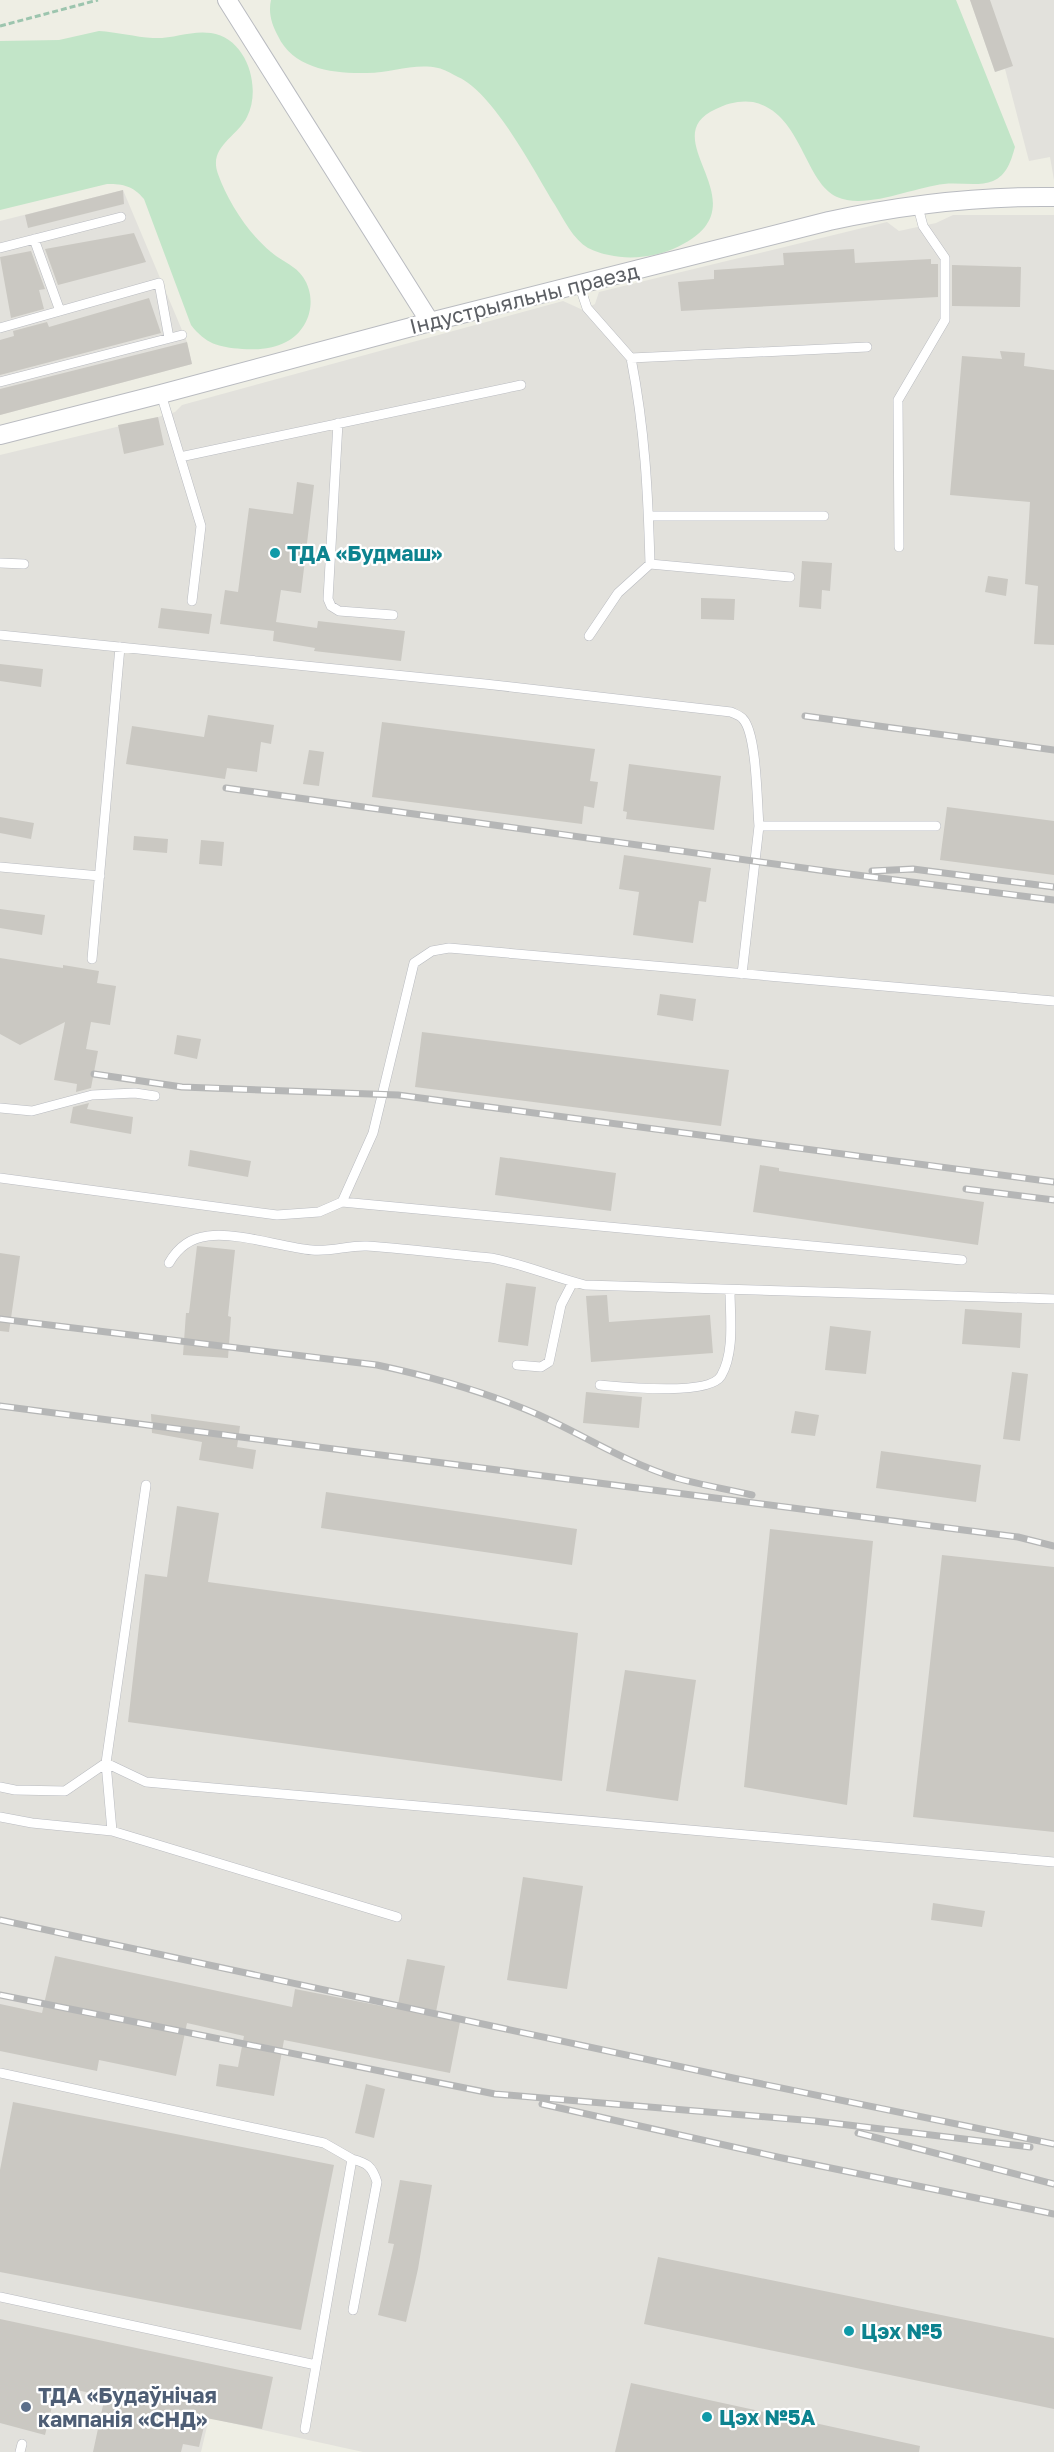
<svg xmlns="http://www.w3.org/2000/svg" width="1054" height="2452" font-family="'Golos Text',sans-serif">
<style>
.industrial{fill:#e2e1dc}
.green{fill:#c2e5c8}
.building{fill:#cac8c2}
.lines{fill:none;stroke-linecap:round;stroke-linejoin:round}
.service-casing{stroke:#b9bbc0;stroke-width:10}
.minor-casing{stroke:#b9bbc0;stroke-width:20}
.path{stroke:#9cc5ae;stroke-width:3;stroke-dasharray:6 3;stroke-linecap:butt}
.service{stroke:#fff;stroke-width:9}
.minor{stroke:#fff;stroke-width:18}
.rail-casing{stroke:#b5b6b6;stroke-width:7}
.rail{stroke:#fff;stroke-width:4.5;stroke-dasharray:14;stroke-linecap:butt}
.culture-dot{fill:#0f9aa8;stroke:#fff;stroke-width:2}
.service-dot{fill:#5c6f8a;stroke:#fff;stroke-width:2}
.labels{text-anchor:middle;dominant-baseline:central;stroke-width:4.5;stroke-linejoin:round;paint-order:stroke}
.street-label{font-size:21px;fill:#5c5f64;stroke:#fff}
.culture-label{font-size:21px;font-weight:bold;fill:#0d838f;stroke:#fff;text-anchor:start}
.service-label{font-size:21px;font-weight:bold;fill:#4e5e75;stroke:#fff;text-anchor:start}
</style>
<rect width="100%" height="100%" fill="#eeeee4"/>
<path class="industrial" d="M970,0H1054V180L1050,157L1029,161L1005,69L995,72Z
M123,190L187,342L192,364L0,415V221Z
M953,215H1054V2452H363L209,2418L201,2452H0V455L158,417L175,412L182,405L563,301L583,310L595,304L599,292L887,222L899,231L936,223Z"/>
<path class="green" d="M271,0H956L1015,147C1011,161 1007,175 993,181C978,187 960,182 944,184C914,187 866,210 837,197C804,182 802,113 753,102C741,100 727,103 716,109C649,139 771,207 673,249C654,257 629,260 609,255C603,254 594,251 588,248C573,239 564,220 555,205C534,171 494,93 458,77C452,74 444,69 438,68C414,63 391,73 367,73C335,74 293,69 278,36C272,25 268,13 271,0Z
M99,31C117,32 135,37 153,38C173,39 191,30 211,33C247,38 262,88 247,117C237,137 208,147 218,174C228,202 248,233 271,252C281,261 295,265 303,277C318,299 310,330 286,342C273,349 257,350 242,349C218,347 206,344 191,325L144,199C133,186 124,184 107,184L0,210V41L59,40Z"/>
<path class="building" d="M970,0H990L1013,66L995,72Z
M123,190L124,204L28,228L25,215Z
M134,233L146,262L58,285L45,249Z
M854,249L855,263L931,259V264H938V297L681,311L678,282L714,279V270L784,265L783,253Z
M31,251L45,289L39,290L44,309L11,318L0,257Z
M952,265L1021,267L1020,307L952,306Z
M149,298L161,333L0,375V340L14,336L13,331L47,322L49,327Z
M187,342L192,364L0,415V389Z
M1000,351L1025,353L1024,366L1054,370V645L1034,644L1038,586L1025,584L1030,502L950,495L962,356L1002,359Z
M158,417L164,445L124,454L118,425Z
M297,482L314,485L301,593L281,590L276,622L317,628L318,621L405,631L401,661L314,651L315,648L273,641L274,631L220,624L225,590L238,592L249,508L293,514Z
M802,561L832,563L830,591L822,590L821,609L799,607Z
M988,576L1008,579L1006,596L985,592Z
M701,598L735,599L734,620L701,619Z
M161,608L212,614L209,634L158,628Z
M0,664L43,669L41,687L0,681Z
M208,715L274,725L271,744L261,742L257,772L227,768L225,779L126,764L132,726L204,737Z
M382,722L595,749L590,781L598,782L594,808L584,806L582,824L372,797Z
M309,750L324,752L319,786L303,784Z
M629,764L721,776L714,830L626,819L627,812L623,811Z
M947,807L1054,821V875L940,860Z
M0,817L34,823L31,839L0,833Z
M134,836L168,839L167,853L133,850Z
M201,840L224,842L222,866L199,864Z
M624,855L711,868L706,902L699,901L693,943L633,935L639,892L619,889Z
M0,909L45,915L42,935L0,928Z
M0,958L63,968V965L99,971L97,983L116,986L110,1025L91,1022L86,1049L98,1051L91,1088L76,1092L77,1084L54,1080L65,1022L20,1045L0,1034Z
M660,994L696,999L693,1021L657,1015Z
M422,1032L729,1070L721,1126L415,1087Z
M177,1035L201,1039L197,1059L174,1054Z
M89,1103L87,1109L133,1117L131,1134L70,1123L73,1107Z
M190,1150L251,1161L248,1177L188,1166Z
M500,1157L616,1173L611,1211L495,1195Z
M760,1165L779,1168V1171L984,1202L978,1245L753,1212Z
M197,1246L235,1250L228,1316L231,1317L228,1358L183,1355L186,1313H189Z
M0,1253L20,1256L9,1332L0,1331Z
M506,1283L536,1287L528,1346L498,1342Z
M607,1295L609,1322L710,1315L713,1353L591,1362L586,1296Z
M965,1309L1022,1313L1020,1348L962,1344Z
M830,1326L871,1331L866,1374L825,1370Z
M1012,1372L1028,1374L1020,1441L1003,1439Z
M586,1392L642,1397L639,1428L583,1423Z
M795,1411L819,1415L815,1436L791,1433Z
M151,1414L240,1426L237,1447L256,1450L253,1469L199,1460L202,1442L152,1433Z
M881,1451L981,1465L976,1502L876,1488Z
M326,1492L577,1529L572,1565L321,1528Z
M177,1506L219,1513L208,1582L578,1633L562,1781L128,1722L145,1574L167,1577Z
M770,1529L873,1541L847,1805L744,1787Z
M942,1555L1054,1567V1832L913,1817Z
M625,1670L696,1680L678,1801L606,1791Z
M523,1877L583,1886L567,1989L507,1980Z
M933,1903L985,1911L982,1927L931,1920Z
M55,1956L292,2007L295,1989L397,2009L407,1959L445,1966L435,2017L460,2022L450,2073L284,2040L274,2096L216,2086L219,2064L238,2067L244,2036L187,2023L176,2076L99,2060L97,2071L0,2051V2004L42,2013Z
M366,2084L385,2089L374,2138L355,2133Z
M13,2102L334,2165L301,2330L0,2272V2170Z
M400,2180L432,2185L418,2269L406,2322L378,2315L394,2244L388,2243Z
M658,2257L1054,2338V2409L644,2324Z
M0,2319L273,2377L262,2429L206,2418L199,2447L183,2444L181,2452H93L105,2396L57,2386L45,2435L0,2423Z
M631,2383L920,2446L919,2452H615Z"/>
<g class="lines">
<defs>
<path id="service" d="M34,239L60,311
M0,248L121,217
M579,284L587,308L631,358L867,347
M0,328L159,283L169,338
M0,382L182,335
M161,394L201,526L192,601
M338,423L328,599L331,606L339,611L393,615
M180,457L521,385
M649,516H824
M899,547L898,400L945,320V258L923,226L918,207
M0,563L24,564
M650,564L790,577
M0,635L485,684L731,712C735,714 741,716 743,719C757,734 757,804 759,826H936
M589,636L618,593L650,564C648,492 645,430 631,358
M0,867L100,876
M92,959L120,647
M742,974L759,826
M0,1108L32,1111L92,1095L135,1093L155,1096
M0,1178L277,1215L319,1212L342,1202L373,1133L414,963L432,951L449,948L1054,1001
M342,1202L962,1260
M169,1263C178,1247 190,1238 208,1236C238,1232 281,1247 312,1250C331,1252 349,1245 367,1246C408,1249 450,1254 491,1258C523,1264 553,1277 585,1285L1054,1299
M517,1365L541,1367L549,1362L561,1305L573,1282
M600,1385C623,1387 709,1396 721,1376C735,1352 730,1316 730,1290
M0,1787L15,1790L65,1791L106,1763L146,1782L1054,1862
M0,1817L32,1823L112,1831L397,1917
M112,1831L106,1763L146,1485
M0,2073L324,2143L352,2159L305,2429
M352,2159C367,2163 372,2166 377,2182L353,2310
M0,2297L316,2365
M20,2452L22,2444"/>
<path id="minor" d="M227,0L430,322
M0,435L161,394L430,322L829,221C902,205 979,196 1054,197"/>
</defs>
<use href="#service" class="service-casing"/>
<use href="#minor" class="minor-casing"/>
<path class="path" d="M0,26L98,0"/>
<use href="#service" class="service"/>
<use href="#minor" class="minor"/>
<defs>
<path id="rail" d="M805,716L1054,750
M226,788L833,872L1054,900
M872,871L913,869L1054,887
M94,1074L182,1087L398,1095L1054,1182
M966,1189L1054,1200
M0,1319L377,1365C433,1377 486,1392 539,1415C585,1436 627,1463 676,1478C701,1485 727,1489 752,1495
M0,1406L1018,1537L1054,1546
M0,1920L733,2078L1054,2144
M0,1995L495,2094L815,2121L1030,2147
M542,2104L782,2158L1054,2214
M858,2133L1054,2184"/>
</defs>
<use href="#rail" class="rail-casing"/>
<use href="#rail" class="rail"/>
</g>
<g class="culture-dot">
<circle cx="275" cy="553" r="6"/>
<circle cx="849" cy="2331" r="6"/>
<circle cx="707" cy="2417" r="6"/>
</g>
<circle class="service-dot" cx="26" cy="2407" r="6"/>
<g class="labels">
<g class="street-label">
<text transform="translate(524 298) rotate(-14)">Індустрыяльны праезд</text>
</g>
<g class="culture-label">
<text x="287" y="553">ТДА «Будмаш»</text>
<text x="861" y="2331">Цэх №5</text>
<text x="719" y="2417">Цэх №5А</text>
</g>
<g class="service-label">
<text x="38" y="2395">ТДА «Будаўнічая<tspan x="38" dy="24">кампанія «СНД»</tspan></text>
</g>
</g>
</svg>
